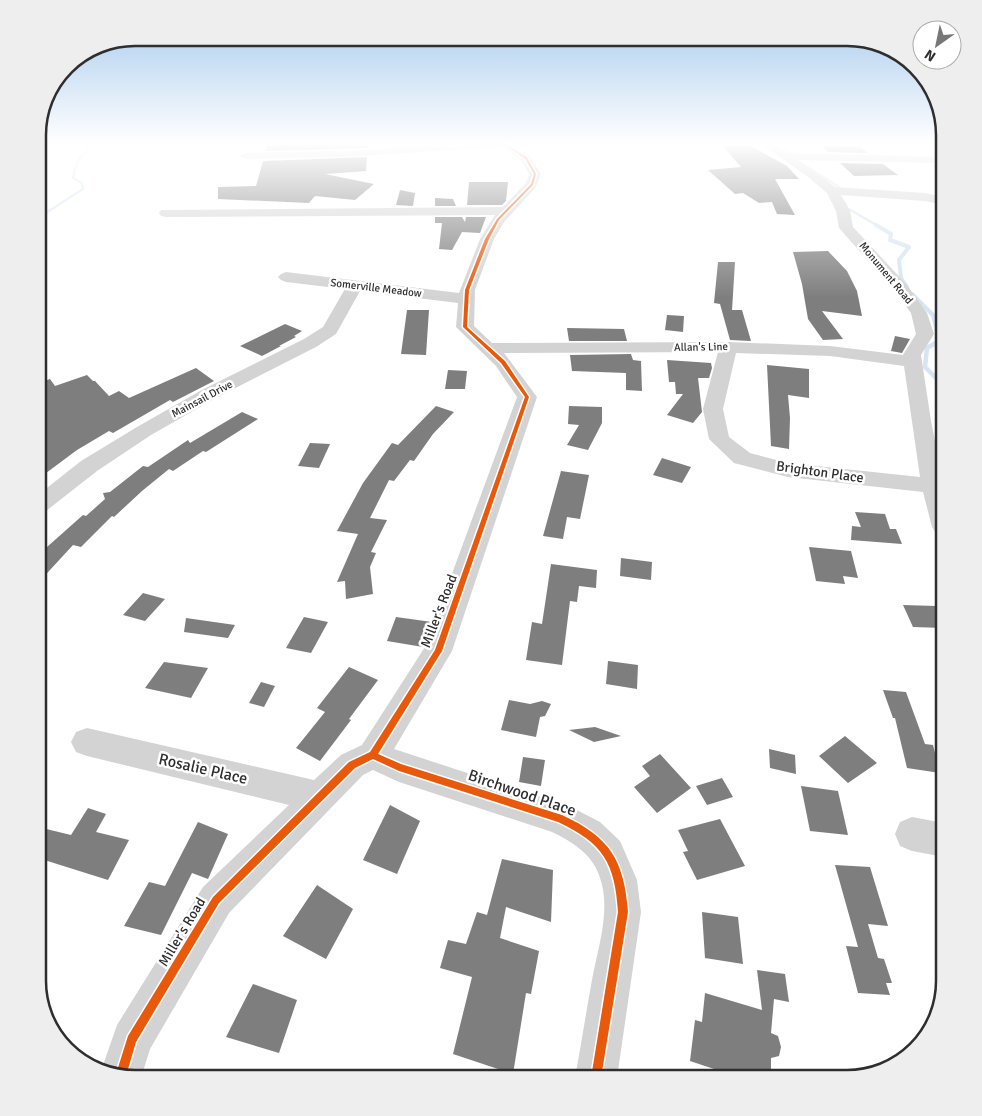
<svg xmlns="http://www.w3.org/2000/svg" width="982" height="1116" font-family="Signika,sans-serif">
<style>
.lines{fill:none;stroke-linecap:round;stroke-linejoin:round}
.stream-far2{stroke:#d7e4f3;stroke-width:2.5}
.stream-far1{stroke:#d7e4f3;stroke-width:4}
.stream{stroke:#d7e4f3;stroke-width:4.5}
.building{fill:#7e7e7e}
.minor{fill:#d3d3d3;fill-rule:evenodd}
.cycleway-casing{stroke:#fff;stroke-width:3}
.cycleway{fill:#e8590c;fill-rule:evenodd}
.labels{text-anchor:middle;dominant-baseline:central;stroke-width:5;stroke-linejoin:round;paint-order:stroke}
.far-street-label{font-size:11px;fill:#2e2e2e;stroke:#fff}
.street-label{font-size:14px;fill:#2e2e2e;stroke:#fff}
.near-street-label{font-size:16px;fill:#2e2e2e;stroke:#fff}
.rim{fill:none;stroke:#2e2e2e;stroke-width:2.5}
</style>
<rect width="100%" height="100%" fill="#fff"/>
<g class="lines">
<path class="stream-far2" d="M779,142L789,152
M801,163L839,187L840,195
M845,203L847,208L878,226
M38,218L83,189L82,183L73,178C77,156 82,154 99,142"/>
<path class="stream-far1" d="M876,225L891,234L890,240L909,247L899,260L901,278L907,287
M912,294L933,315L937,332"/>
<path class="stream" d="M937,331L939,341L927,348L925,367L944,386"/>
</g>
<path class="building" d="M268,142L305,143L369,142L368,148L266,151Z
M749,145L787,166L799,179H775L795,215L777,214L772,202L759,203L743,193L735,194L708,170L741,167L723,146Z
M822,146L860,147L868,153L828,152Z
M367,157L366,171L325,174L374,184L355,200L315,196L309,203L218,199V187L256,186L263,161Z
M840,163L883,164L898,175L854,176Z
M469,182H508L506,201L502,205H467Z
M400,190L415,193L413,206L396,205Z
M435,198L453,199L456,206H435Z
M435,217H462L465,222L466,217H486L480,233L462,232L452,250L439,249L442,223H435Z
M828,251L847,271L857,291L862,316L822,311L843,339L823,340L808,319L802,284L793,252Z
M718,262H735L732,310H742L751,341L730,340L720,304L714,303Z
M407,310H429L426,355L401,354Z
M667,315L684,316L683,332L665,330Z
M285,324L302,331L294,336L296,337L279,346H281L262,356L240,346Z
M567,328L624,329L627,341H569Z
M895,336L910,339L902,353L891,351Z
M631,354L633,360L641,361L642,391L626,390V373L572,371L570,355Z
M667,360L711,363L712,368L709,378H698L702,412L693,423L667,415L683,394H676L675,382H669Z
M767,365L809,369V398L788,395L790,418L789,449L771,446Z
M196,368L214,381L173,402L170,400L113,433L109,431L77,450L38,479V383L50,379L55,386L87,375L93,381H95L109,396L119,391L129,398Z
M448,370L467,371L465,389H445Z
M436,406L454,412L433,434L414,461L410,460L394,481L389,480L370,518L387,520L371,552L376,553L370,567L373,594L346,599L345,581L337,582L358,534L337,531L363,483L392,443L398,445Z
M569,406L602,407V423L588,450L567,445L579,425L568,424Z
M242,412L258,419L206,452L203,451L173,471L169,469L142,491L114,517L112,516L81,547L73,545L38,583V555L83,515L86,516L105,499L103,493L110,492L143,466L148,467L188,440L190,443Z
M310,443L330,444L319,468L298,466Z
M662,458L691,467L682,483L653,475Z
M561,471L589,475L580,519L567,517L563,539L543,536Z
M855,512L885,514L890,529H896L902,544L851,540L852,526L861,527Z
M809,547L851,551L858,578L843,576L845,584L816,581Z
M621,558L652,562L651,580L620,576Z
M551,564L597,570L596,588L579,586L577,602L570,601L562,665L526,660L532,622L542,624Z
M143,593L165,599L145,621L123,615Z
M903,605L936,606L940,614H944V628L913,627Z
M304,617L328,622L311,653L286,648Z
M396,617L432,622L423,647L387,641Z
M186,618L235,625L228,638L184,632Z
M608,661L638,665L637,689L606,684Z
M164,662L208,668L191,698L145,688Z
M349,667L378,680L349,719L351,720L320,761L296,748L325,712L317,708Z
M261,682L275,686L264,707L249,703Z
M883,690L906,692L925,744L933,745L940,773L907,768L895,718H893Z
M509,700L530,704L542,701L551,704L545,716L540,717L536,737L501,730Z
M595,727L621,736L594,742L569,730Z
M845,736L877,763L848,783L819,756Z
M769,749L795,755L796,774L770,768Z
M660,754L691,788L657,813L634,787L650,776L642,766Z
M523,757L545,760L541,786L519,782Z
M722,778L733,797L707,805L696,786Z
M801,786L838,791L848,835L810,831Z
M390,805L420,821L397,874L363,860Z
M88,808L106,814L96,832L129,840L108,880L38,858V827L71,835Z
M720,819L745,866L697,880L683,852L688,851L678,830Z
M198,822L228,834L208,879L192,873L161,935L124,926L149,882L165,886Z
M502,859L553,870L551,922L506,907L500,938L539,951L531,994L526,993L513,1074L453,1054L472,977L440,968L448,940L466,944L477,912L487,915Z
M835,865L870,867L888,926L868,924L878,958L884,959L892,983H886L890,995L858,993L846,946L858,947Z
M317,885L353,909L326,959L283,936Z
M702,912L738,917L743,964L705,958Z
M757,970L785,974L789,1002L774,999L771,1033L778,1036L781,1047L779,1056L771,1058V1078H741L690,1061L695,1020L702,1022L705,993L762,1010Z
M253,984L297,1000L279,1053L226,1037Z"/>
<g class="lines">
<path class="minor" d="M488,142H509L530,156L541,174L536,187L504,222L494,239L475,290L474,326L492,343L728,342L830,346L903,355L916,334L911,313L895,291L839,228L836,211L827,193L808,177L758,142H770L787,153L944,157V163L798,160L835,187L925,193L944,197V205L925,201L841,195L850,211L853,227L907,285L927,313L934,334L921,355L931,421L944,486V535L936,533L932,527L923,492L788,477L734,463L709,439L703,409L718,352L504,353L537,397L452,651L394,749L571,807L600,822L620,841L637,880L641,912L617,1078H575C581,1045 586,1013 592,980C598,947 612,908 599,875C592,854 571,841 552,832L399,782L373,770L363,775L229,913L150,1049L141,1078L101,1071L117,1025L203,887L289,805L87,756L76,752L71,742L76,732L87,728L314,780L341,755L362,745L425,647L517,397L496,366L456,327L458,303L360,291L336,334L316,347L214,399L151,435L97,471L46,511L38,514V495L81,461L137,427L200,391L304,339L323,327L345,289L286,282L281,280L278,277L281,274L286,272L459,293L480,239L495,215L166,217L161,216L159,213L161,210L503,207L526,183L529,174L521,160L503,147L343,157L246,159L240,156L246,153L343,151ZM736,353L830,356L904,366L920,477L788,463L750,453L729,437L723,409Z
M912,817L944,823V857L912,851L900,846L895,834L900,822Z"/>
<defs>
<path id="cycleway" d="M501,142H503L527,157L536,174L533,185L499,220L489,239L469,290L467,327L505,361L529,397L442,651L378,754L401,764L562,815C610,837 624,860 628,912L601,1078H591L618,912C615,863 603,843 558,822L399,771L373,759L355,768L219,903L136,1042L126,1076L116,1074L128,1036L213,897L349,762L370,752L435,650L525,397L501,363L463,327L465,290L485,239L497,219L531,184L534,174L525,159Z"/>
</defs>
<use href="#cycleway" class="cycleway-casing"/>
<use href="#cycleway" class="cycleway"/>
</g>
<linearGradient id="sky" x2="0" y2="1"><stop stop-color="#a1c7ec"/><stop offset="0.48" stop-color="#fff"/><stop offset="1" stop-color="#fff" stop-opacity="0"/></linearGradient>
<rect width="982" height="298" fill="url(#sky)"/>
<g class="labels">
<g class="far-street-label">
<text transform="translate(886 273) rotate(50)">Monument Road</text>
<text transform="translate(376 288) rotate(7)">Somerville Meadow</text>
<text transform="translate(701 347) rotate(-1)">Allan's Line</text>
<text transform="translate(202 399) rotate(-28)">Mainsail Drive</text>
</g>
<g class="street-label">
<text transform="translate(820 472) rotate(8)">Brighton Place</text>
<text transform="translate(439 611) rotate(-69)">Miller's Road</text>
<text transform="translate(182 932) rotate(-59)">Miller's Road</text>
</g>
<g class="near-street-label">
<text transform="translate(203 769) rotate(13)">Rosalie Place</text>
<text transform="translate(522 793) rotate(19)">Birchwood Place</text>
</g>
</g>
<path d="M0 0H982V1116H0ZM135 46H847A89 89 0 0 1 936 135V981A89 89 0 0 1 847 1070H135A89 89 0 0 1 46 981V135A89 89 0 0 1 135 46Z" fill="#eee" fill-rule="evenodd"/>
<path class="rim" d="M135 46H847A89 89 0 0 1 936 135V981A89 89 0 0 1 847 1070H135A89 89 0 0 1 46 981V135A89 89 0 0 1 135 46Z"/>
<g transform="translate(937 45) rotate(213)"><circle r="24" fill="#ffffff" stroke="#ababab"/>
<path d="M0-4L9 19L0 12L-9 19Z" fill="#777777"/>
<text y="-8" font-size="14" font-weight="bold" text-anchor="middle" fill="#2e2e2e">N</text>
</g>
</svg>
